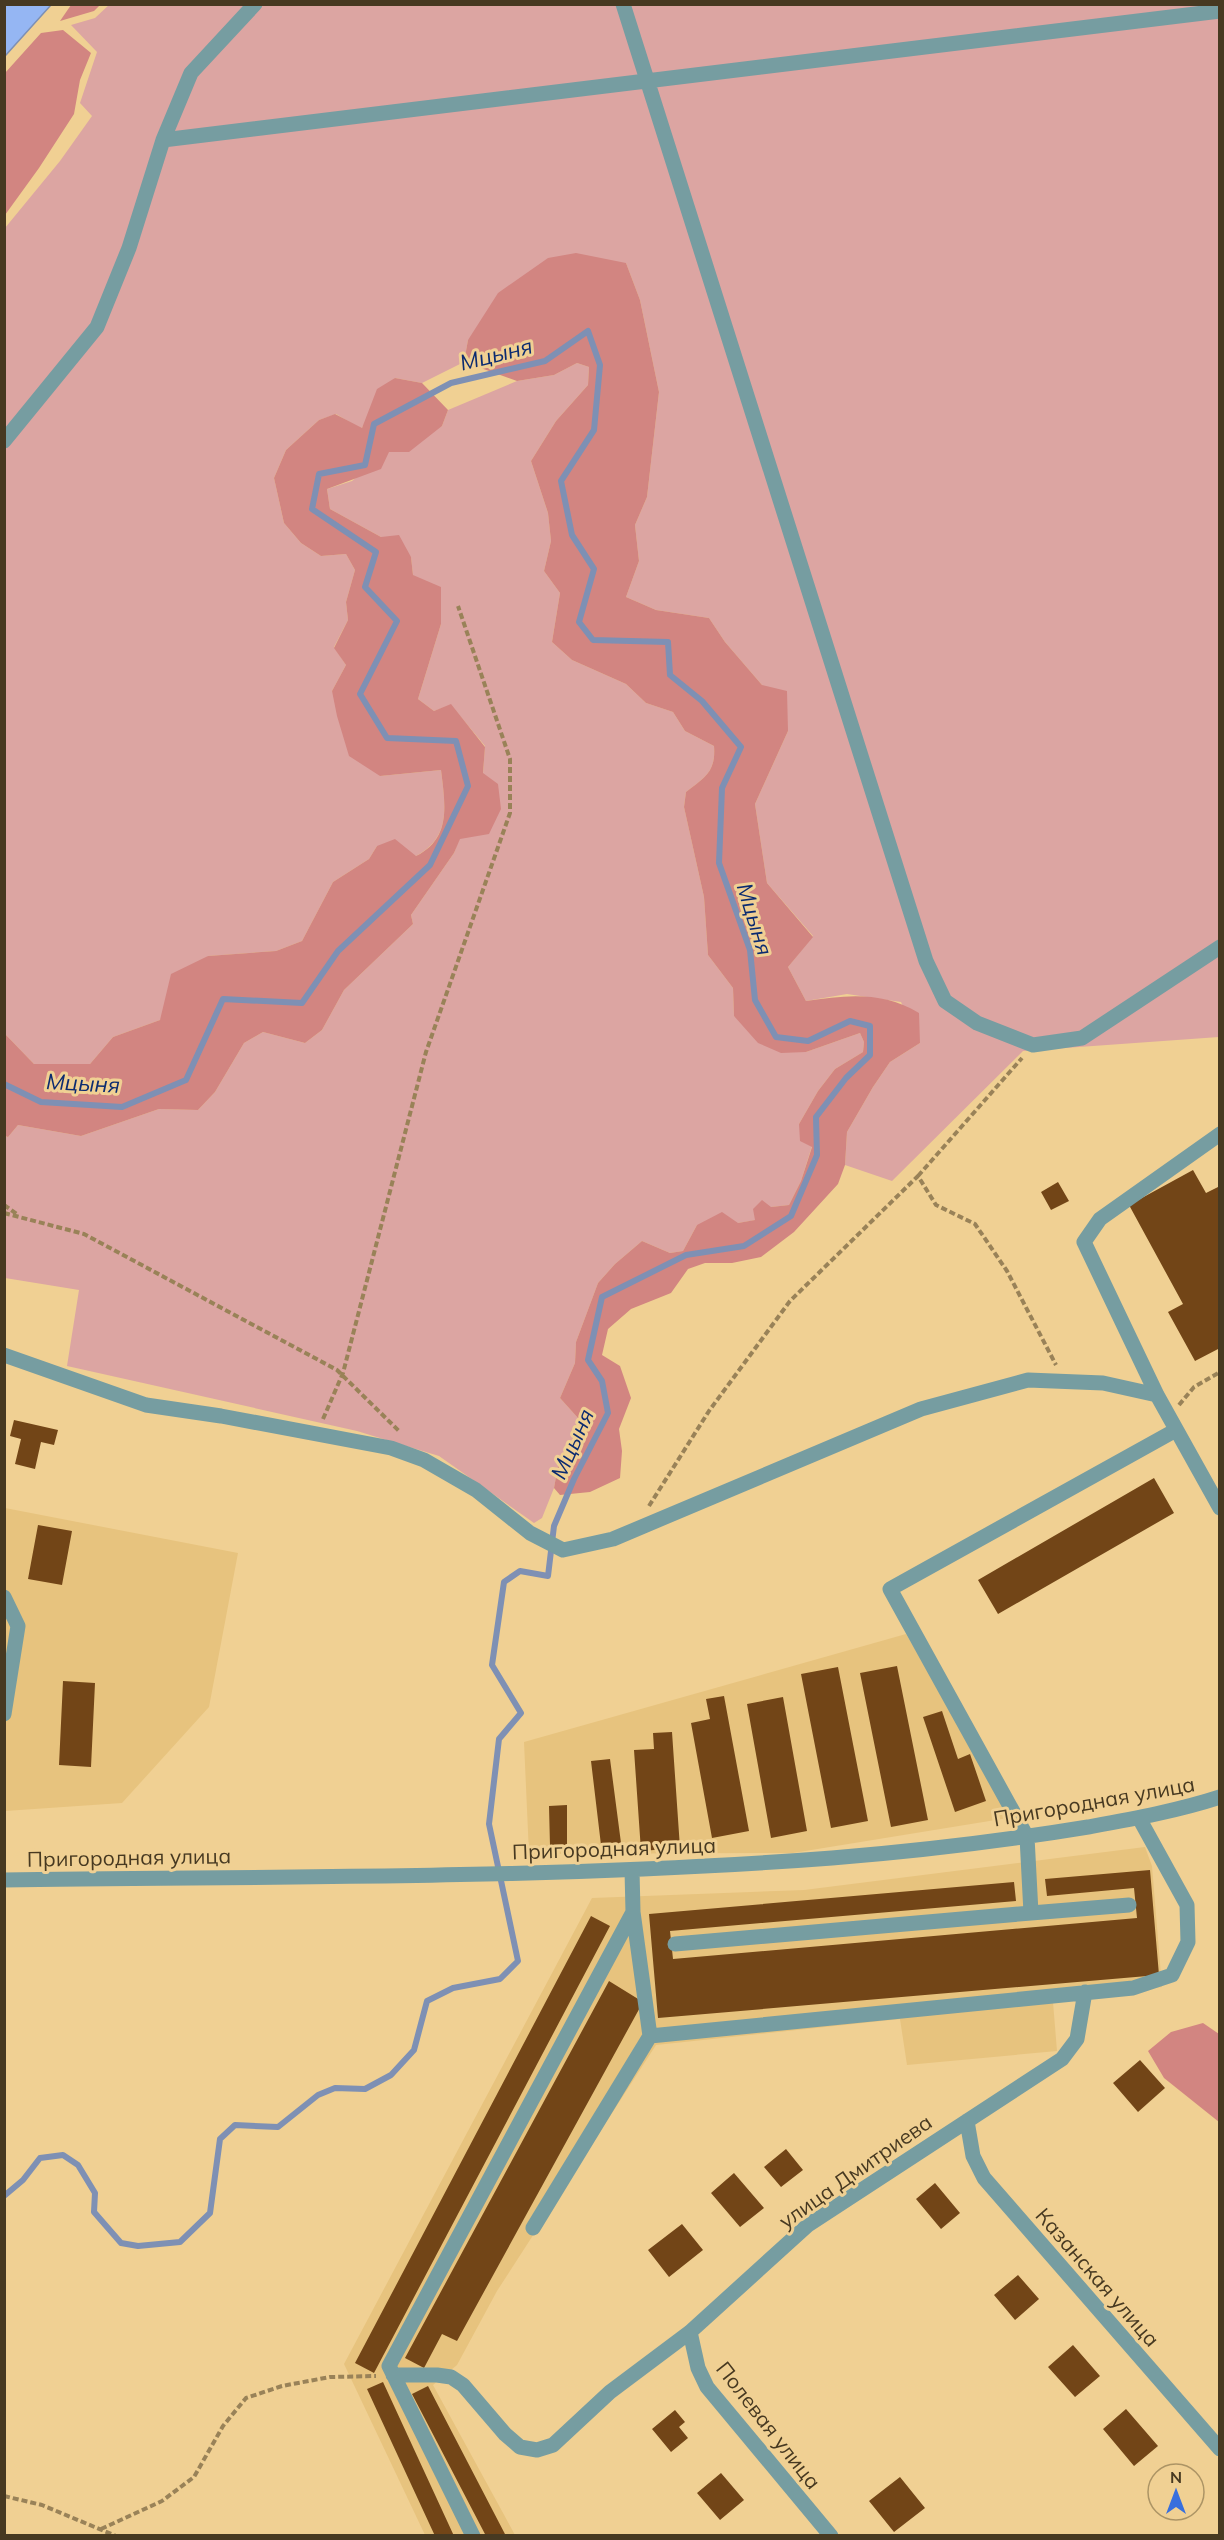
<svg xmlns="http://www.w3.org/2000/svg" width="1224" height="2540" font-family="Mulish,sans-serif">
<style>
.built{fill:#e7c37e}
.green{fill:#dca5a2}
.forest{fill:#d28581}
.water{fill:#95b6f3;stroke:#7e90b4;stroke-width:1.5}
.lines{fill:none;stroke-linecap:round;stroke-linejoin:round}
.stream{stroke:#7e90b4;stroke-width:6}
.building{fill:#724517}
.path{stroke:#998258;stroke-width:4;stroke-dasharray:6 3;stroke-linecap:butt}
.minor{stroke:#769da1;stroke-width:15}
.labels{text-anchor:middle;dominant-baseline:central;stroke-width:6;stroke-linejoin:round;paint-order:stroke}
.street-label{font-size:21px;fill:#473921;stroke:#f0d093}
.water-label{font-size:22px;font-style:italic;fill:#0b2b70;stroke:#f0d093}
</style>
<rect width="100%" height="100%" fill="#f0d093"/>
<path class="built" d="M5,1508L238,1553L209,1707L122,1803L5,1811Z
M906,1634L1014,1817L793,1853L529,1854L524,1742Z
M1145,1847L1152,1866L1162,1987L1053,2002L1057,2051L907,2065L900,2019L656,2045L497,2291L457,2365L433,2385L515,2535H425L344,2364L592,1898L804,1890Z"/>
<path class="green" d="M110,4L1219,5V1037L1023,1051L892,1181L845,1165L847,1132L873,1087L890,1062L920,1043L901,1002L847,994L806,1001L788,967L813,936L767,883L755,804L788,731L762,685L725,642L709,618L656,610L626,597L639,561L635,525L647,497L659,392L640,300L626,263L468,340L464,362L422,383L395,378L361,429L336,414L319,420L286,450L274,478L284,523L301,543L321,556L346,554L355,570L346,602L348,620L334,647L346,665L332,691L380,776L441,770C445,804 452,837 416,856L377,846L369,859L333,882L302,941L276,951L208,956L160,1020L113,1037L90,1064H34L6,1035L5,228L60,161L92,116L80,103L97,52L71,25L95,18Z
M577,363L589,367L588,385L556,421L531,461L548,513L551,541L544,571L560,593L552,642L572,660L626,684L646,703L673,712L685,731L714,746C716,772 705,777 686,792L684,807L704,897L708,955L733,988L734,1016L806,1052L860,1033L864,1042L863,1052L835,1069L818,1091L799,1124L812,1146L801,1181L789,1205L771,1207L756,1220L738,1223L697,1225L683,1251L670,1253L642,1241L615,1264L598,1283L576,1342L575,1363L560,1398L578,1418L586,1423L579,1446L558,1466L554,1488L542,1518L534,1523L439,1456L357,1431L67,1366L79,1290L5,1278L4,1136L8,1137L18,1125L81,1136L159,1109L198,1110L215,1092L244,1043L263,1032L305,1043L322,1030L344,990L413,924L411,915L454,853L483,774L485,746L451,705L434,711L418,699L441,624L413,575L411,557L381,537L330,509L327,489L352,481L389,451L442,426L448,410L517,381L554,375Z"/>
<path class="forest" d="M71,5V4L100,5L94,11L60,21Z
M63,30L91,53L80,80L74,114L39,168L5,215V73L41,33Z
M576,253L626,263L640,300L659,392L647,497L635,525L639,561L626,597L656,610L709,618L725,642L762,685L787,691L788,731L755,804L767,883L813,937L788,967L806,1001C847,995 882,991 919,1013L920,1043L890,1062L873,1087L847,1132L845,1165L838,1184L794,1232L761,1257L732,1263H705L688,1269L671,1293L631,1309L608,1329L602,1355L620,1366L631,1398L619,1429L622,1451L620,1478L590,1492L560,1495L554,1488L558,1466L579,1446L586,1423L578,1418L560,1398L575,1363L576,1342L598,1283L615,1264L642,1241L670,1253L683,1251L697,1225L722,1212L738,1223L755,1220L753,1209L762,1200L771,1207L789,1205L801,1181L812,1147L800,1141L799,1124L818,1091L835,1069L863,1052L864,1042L860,1033L806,1052L781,1053L758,1043L734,1016L733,988L708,955L704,897L684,807L686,792C705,777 716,772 714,746L685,731L673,712L646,703L626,684L572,660L552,642L560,593L544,571L551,541L548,513L531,461L556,421L588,385L589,367L577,363L554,375L517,381L464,362L468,340L498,293L548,258Z
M395,378L422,383L448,410L442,426L409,452H389L381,469L327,489L330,509L381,537L399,535L411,557L413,575L441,587V624L418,699L434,711L451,704L485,747L483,773L498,784L501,809L489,834L460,839L454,853L411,915L413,924L344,990L322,1030L305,1043L263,1032L244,1043L215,1092L198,1110L159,1109L81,1136L18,1125L8,1137L5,1136V962L6,1035L34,1064H90L113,1037L160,1020L171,974L208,956L276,951L302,941L333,882L369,859L377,846L395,839L416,856C452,838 445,804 441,770L380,776L349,756L337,716L332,691L346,665L334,648L348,620L346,602L355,570L346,554L321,556L301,543L284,523L274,478L286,450L319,420L335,414L362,428L377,389Z
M1203,2023L1219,2034V2122L1164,2078L1148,2051L1171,2032Z"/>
<path class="water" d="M5,4L51,5L5,56L4,5Z"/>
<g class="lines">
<path class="stream" d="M4,1084L41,1102L122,1107L186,1080L223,999L302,1003L338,951L430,865L468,786L456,741L387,738L360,694L397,621L365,587L376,552L312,509L319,474L365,465L374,424L451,383L545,361L588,331L600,365L594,430L561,481L572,535L594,569L579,622L593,640L668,642L670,675L702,701L741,747L722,788L719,863L750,950L755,1000L776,1037L808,1041L850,1021L870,1026V1055L846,1078L816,1117L817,1155L791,1216L744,1246L686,1255L602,1297L588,1360L602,1381L608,1413L574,1479L554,1526L548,1576L520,1571L504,1582L492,1665L521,1713L499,1739L489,1824L518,1961L500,1979L453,1988L427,2001L414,2050L391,2075L365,2089L335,2088L318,2095L278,2127L235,2125L220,2139L210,2213L180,2242L138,2246L121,2243L94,2212L95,2193L78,2165L63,2155L40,2158L23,2180L4,2196"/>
</g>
<path class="building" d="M1193,1170L1206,1193L1220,1186V1348L1195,1361L1168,1312L1183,1304L1129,1205Z
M1058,1182L1069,1201L1051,1210L1041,1192Z
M14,1420L58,1430L54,1445L41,1442L35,1469L15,1464L21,1439L10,1436Z
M1154,1478L1174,1513L998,1614L978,1580Z
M38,1525L72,1531L62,1585L28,1579Z
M897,1666L928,1820L891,1827L860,1673Z
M838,1667L868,1821L831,1828L801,1674Z
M63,1681L95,1683L91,1767L59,1765Z
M724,1696L749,1831L712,1838L691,1723L710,1719L706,1699Z
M783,1697L807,1831L771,1838L747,1704Z
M942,1711L958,1759L970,1754L986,1801L955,1812L923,1717Z
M672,1732L680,1848L641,1851L634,1750L654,1749L653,1733Z
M610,1759L621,1843L601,1845L591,1761Z
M567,1805V1845L550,1846L549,1806Z
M1150,1870L1159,1975L658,2018L649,1914L1014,1882L1016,1901L670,1931L673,1959L1137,1918L1134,1888L1047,1896L1045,1879Z
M591,1916L610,1926L374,2373L355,2363Z
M609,1981L643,2002L457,2341L442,2334L424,2368L405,2358Z
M1140,2060L1165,2088L1138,2112L1113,2083Z
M786,2149L803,2170L781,2187L764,2167Z
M734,2173L764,2208L740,2227L711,2193Z
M935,2183L960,2213L941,2229L916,2199Z
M682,2224L703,2250L669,2277L648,2250Z
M1018,2275L1039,2299L1015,2320L994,2295Z
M1073,2345L1100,2376L1075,2397L1048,2367Z
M383,2382L454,2536H435L367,2389Z
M428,2386L506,2536H486L412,2394Z
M1126,2409L1158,2446L1134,2466L1103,2429Z
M675,2410L685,2422L679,2427L688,2438L671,2452L652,2429Z
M721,2473L744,2500L720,2520L697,2493Z
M900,2477L925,2508L894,2532L869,2501Z"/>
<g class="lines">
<path class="path" d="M918,1176L1022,1058
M4,1205L18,1215
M4,1213L84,1234L337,1370L400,1432
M1179,1405L1194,1387L1220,1372
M323,1419L343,1373L426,1052L510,813V759L458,606
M649,1506L709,1411L790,1301L918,1176L936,1205L975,1224L1007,1271L1056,1365
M4,2496L42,2505L116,2536
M101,2529L162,2501L194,2477L223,2426L246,2398L282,2386L330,2377L376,2376"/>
<path class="minor" d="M623,4L926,961L945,1001L977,1023L1033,1045L1082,1038L1220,947
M163,140L1220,11
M4,441L97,327L129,248L163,140L191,73L255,4
M1220,1134L1100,1219L1084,1242L1157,1395L1220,1508
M4,1355L146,1405L221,1416L391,1448L424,1460L476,1490L530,1533L563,1550L613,1539L921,1409L1028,1380L1103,1383L1157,1395
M4,1597L18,1626L4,1714
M4,1880C280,1876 557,1879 832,1858C918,1851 1003,1841 1088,1827C1132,1819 1177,1811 1220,1797
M633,1912L650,2036
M1031,1913L1129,1905
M675,1944L1031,1913L1027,1837L890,1589L1176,1430
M967,2121L973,2156L984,2178L1220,2449
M533,2228L650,2036L1133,1988L1172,1975L1188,1942L1187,1905L1139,1818
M690,2332L698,2368L707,2387L831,2536
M393,2375H437L451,2377L463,2385L505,2434L520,2447L537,2450L553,2445L610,2392L690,2332L808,2225L1062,2059L1077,2039L1085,1992
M473,2536L389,2366L633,1912L632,1870"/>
</g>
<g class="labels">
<g class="street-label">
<text transform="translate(1094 1801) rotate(-10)">Пригородная улица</text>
<text transform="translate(614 1848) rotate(-2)">Пригородная улица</text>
<text transform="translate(129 1857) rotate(-1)">Пригородная улица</text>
<text transform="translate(855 2171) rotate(-35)">улица Дмитриева</text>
<text transform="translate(1098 2277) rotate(49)">Казанская улица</text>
<text transform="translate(769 2425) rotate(52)">Полевая улица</text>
</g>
<g class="water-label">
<text transform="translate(496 354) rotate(-14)">Мцыня</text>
<text transform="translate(755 919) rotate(73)">Мцыня</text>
<text transform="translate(83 1083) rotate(3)">Мцыня</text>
<text transform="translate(572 1444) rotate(-66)">Мцыня</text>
</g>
</g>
<rect width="1224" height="2540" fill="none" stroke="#473921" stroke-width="12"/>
<g transform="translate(1176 2492)"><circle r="28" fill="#f0d093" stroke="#ac9465" stroke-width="1.5"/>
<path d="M0-4.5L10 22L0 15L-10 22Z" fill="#386fde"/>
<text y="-9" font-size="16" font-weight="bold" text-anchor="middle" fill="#473921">N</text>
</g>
</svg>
